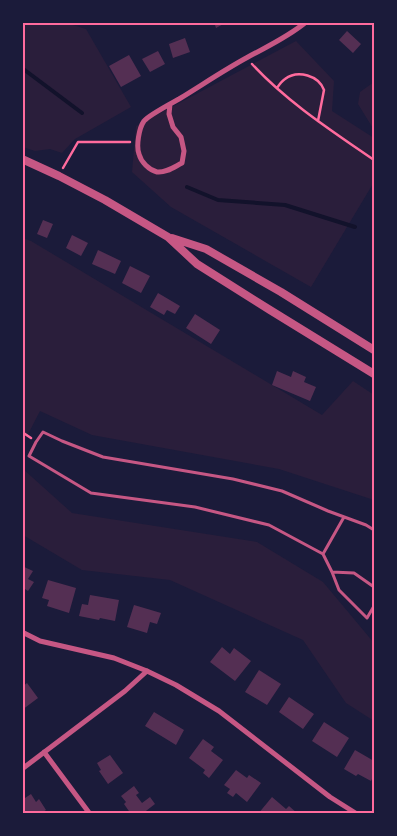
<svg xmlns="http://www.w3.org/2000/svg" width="397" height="836" font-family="Figtree,sans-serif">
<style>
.green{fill:#2a1e3b}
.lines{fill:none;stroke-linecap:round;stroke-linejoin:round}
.stream{stroke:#12122b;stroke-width:4}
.building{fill:#542f53}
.path{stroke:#ff6b9d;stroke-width:2.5}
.service{stroke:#c65784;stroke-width:3}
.minor{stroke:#c65784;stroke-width:5}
.tertiary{stroke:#c65784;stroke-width:8}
.neatline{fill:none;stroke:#ff6b9d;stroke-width:2}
</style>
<rect width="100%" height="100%" fill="#1b1b3a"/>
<path class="green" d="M22,23H66L86,29L131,107L75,139L62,153L50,149L35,151L23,147Z
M296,41L334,81L332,111L374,138V182L311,287L171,207L132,172L136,126Z
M374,82V130L358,104L360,92Z
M23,238L31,241L322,415L353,381L374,395V500L279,469L92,435L40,411L23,444Z
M23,469L72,513L257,542L323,582L374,643V721L346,703L303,640L170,580L82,570L23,535Z"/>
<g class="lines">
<path class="stream" d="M22,68L82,113
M187,187L218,200L285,205L355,227"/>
</g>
<path class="building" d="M214,22H227L216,28Z
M347,31L361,44L353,53L339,40Z
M185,38L190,52L173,58L169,44Z
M158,51L165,64L150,72L142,59Z
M129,55L141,76L121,87L109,66Z
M43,220L53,224L47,238L37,234Z
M72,235L88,243L81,256L66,248Z
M98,250L121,261L115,274L92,264Z
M130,266L150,276L141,293L122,283Z
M158,293L180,306L175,314L167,310L164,315L150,307Z
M195,314L220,330L211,344L186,328Z
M277,371L291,377L293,371L306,377L304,382L316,387L310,401L272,385Z
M22,566L33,571L28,579L34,582L28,591L22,587Z
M48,580L76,588L69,613L47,606L49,600L42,598Z
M90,595L119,600L115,621L100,618L99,620L79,616L82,604L88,605Z
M134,605L161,613L157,624L150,622L147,633L127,627Z
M222,647L230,654L234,648L251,661L235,681L210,662Z
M259,670L281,684L267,705L245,692Z
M27,683L38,698L22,710V687Z
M289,697L314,714L303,729L279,712Z
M154,712L184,730L176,745L145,726Z
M324,722L349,738L337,757L312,741Z
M203,739L214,747L211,751L223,760L209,778L203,773L205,770L189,758Z
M355,750L374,761V775L371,781L358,774L356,776L344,769Z
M110,755L123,773L108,784L99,771L101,770L97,763Z
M236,770L247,778L249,775L261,783L247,802L236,793L233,797L227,793L230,789L224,785Z
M134,786L139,793L136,795L142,803L150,797L155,804L142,814H131L124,804L126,802L121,796Z
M31,794L36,802L39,799L46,810L40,814H22V800Z
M272,797L286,809L289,806L298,814H258Z"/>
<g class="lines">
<path class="path" d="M252,64C287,102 332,131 374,160
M277,88C279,85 282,81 285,79C298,69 319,76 324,90L318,121
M63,168L78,142H130
M22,432L31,438"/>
<path class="service" d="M344,517L323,554L332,572L339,590L367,618L374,606
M323,554L269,525L195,507L91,493L29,456L36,442L43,432L62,441L103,457L233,479L282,491L328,511L366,525L374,530
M332,572L354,573L374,587"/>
<path class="minor" d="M170,104L169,114L173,127L181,137L184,151L182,163C174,167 166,173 157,172C149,170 141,162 139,154C136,146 139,128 144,121C149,115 172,103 179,99C202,85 224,70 248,57C268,46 288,37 306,22
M22,632L40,641L114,658L147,671L176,685L219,711L330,797L357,814
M44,752L90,814
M22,769L125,691L147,671"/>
<path class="tertiary" d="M22,159L59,176L105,200L168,237L197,264L270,310L374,374
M172,238L206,249L281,292L374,350"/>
</g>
<rect width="397" height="836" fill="none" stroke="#1b1b3a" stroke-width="48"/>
<rect x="24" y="24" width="349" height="788" class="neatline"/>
</svg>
